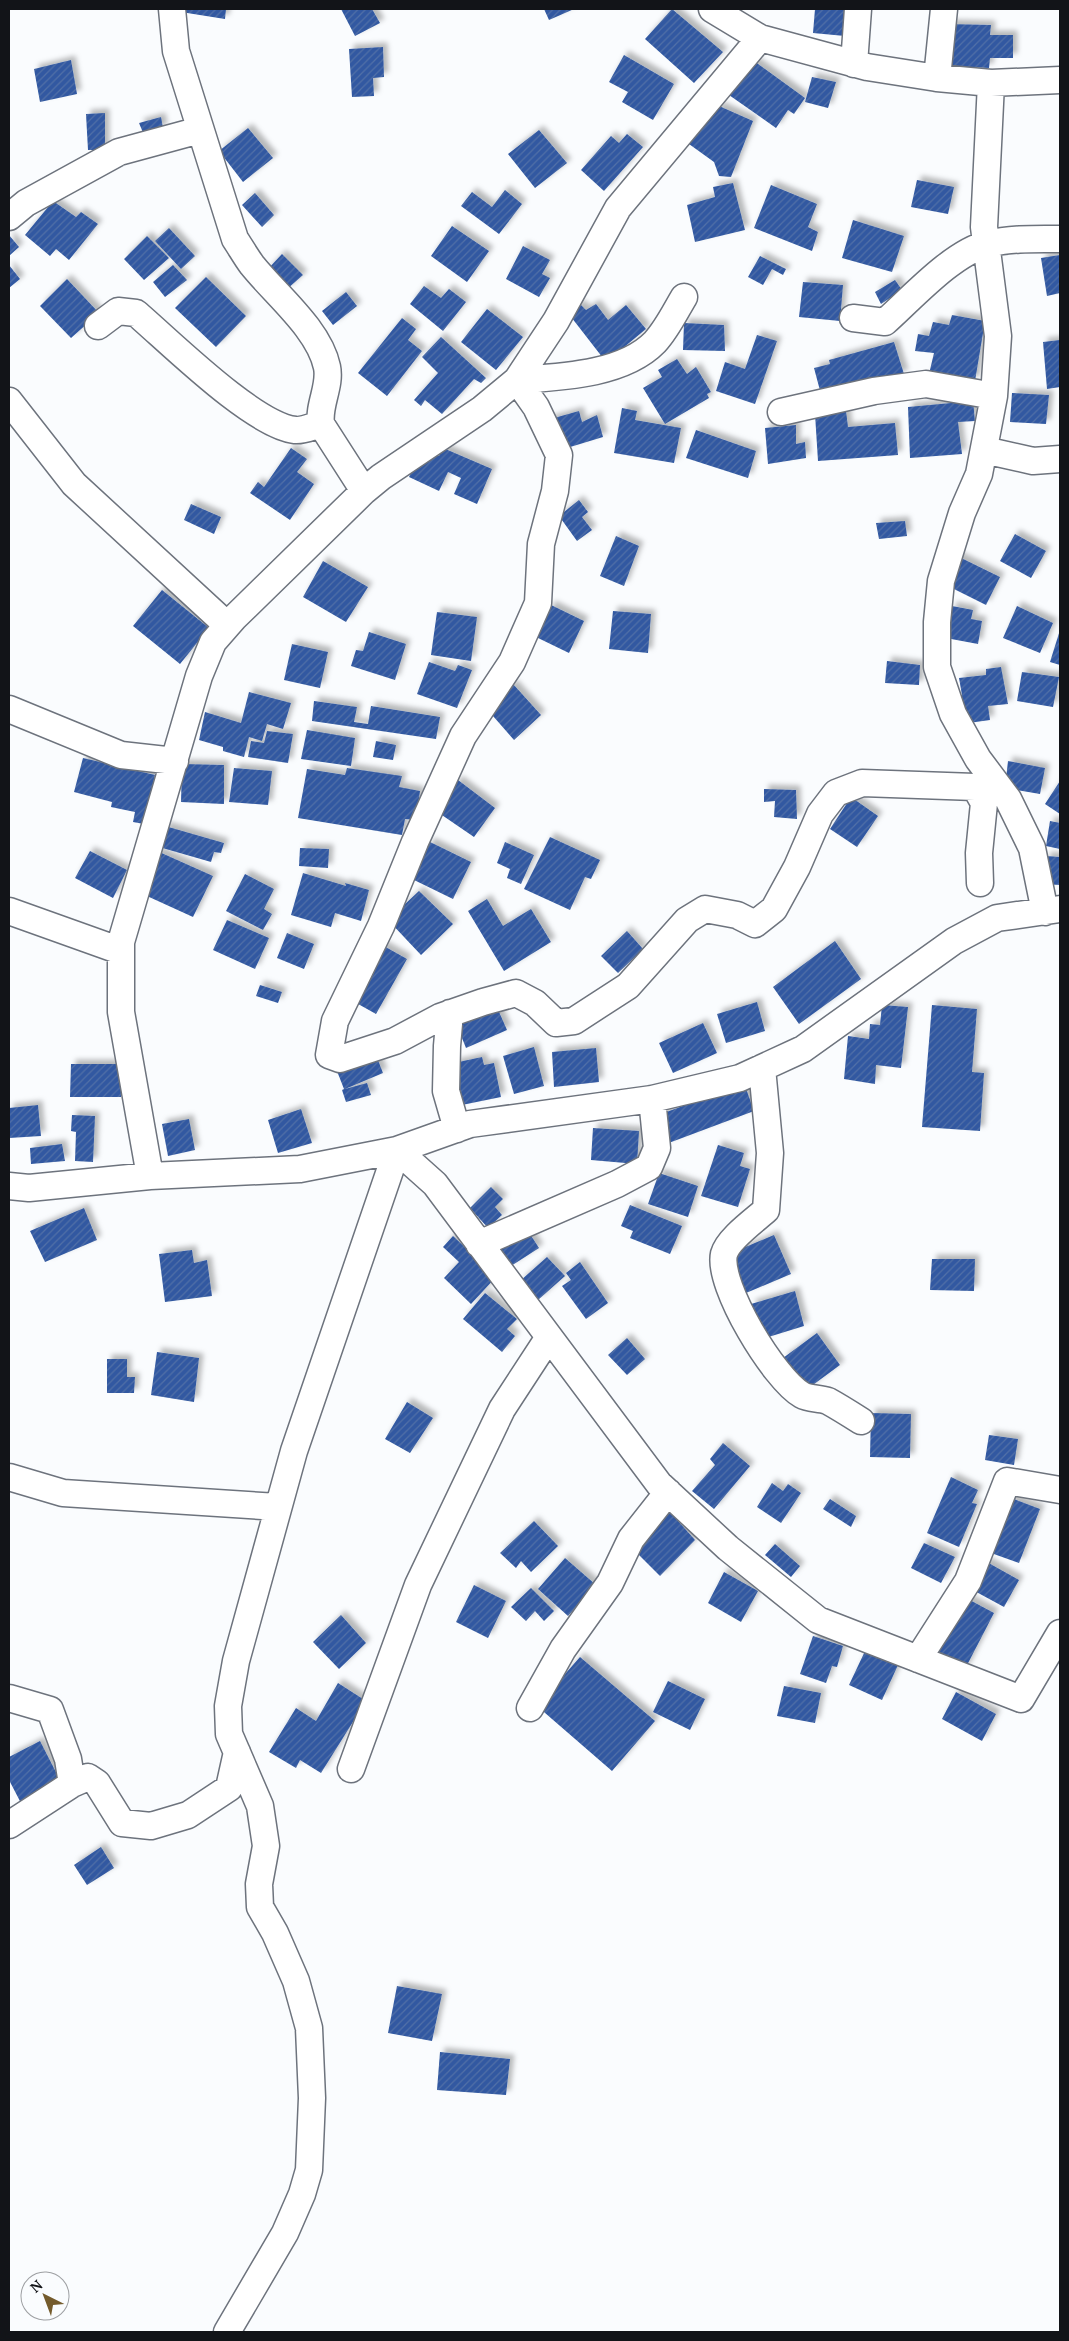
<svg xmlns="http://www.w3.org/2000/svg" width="1069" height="2341" font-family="'PT Serif',serif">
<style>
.building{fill:url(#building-hatch);filter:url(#shadow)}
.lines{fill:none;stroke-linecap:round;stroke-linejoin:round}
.minor-casing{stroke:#6d737d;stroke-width:29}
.minor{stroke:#fff;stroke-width:26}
</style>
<defs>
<pattern id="building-hatch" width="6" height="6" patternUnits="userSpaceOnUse" patternTransform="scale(1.25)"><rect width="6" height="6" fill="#3058a1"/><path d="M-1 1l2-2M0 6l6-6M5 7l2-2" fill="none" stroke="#5270a7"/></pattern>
<filter id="shadow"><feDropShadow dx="4.5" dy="-4.5" stdDeviation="2.5" flood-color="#0004"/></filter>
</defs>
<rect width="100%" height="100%" fill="#fafcfe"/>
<path class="building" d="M182,9H226L225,19L181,12Z
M341,9H372L380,23L355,36Z
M544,9H574L549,20Z
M672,9L723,52L694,83L645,39Z
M815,9H848L845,36L813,33Z
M946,24L991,25L990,35H1013V58H990L989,68L944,66Z
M383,47L384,77L373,78L374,96L352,97L349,49Z
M624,55L674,84L653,120L622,102L628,92L609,82Z
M71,60L77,94L40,102L34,69Z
M754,61L805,98L794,114L788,110L776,128L729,95Z
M812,77L836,82L828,108L805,102Z
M719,106L753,121L731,177L719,176L714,162L689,144Z
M105,113V150H88L86,114Z
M161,117L163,128L144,135L139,123Z
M248,128L273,158L243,182L219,151Z
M539,130L567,163L535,188L508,154Z
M627,134L643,147L604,191L581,170L611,136L619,143Z
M917,180L954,187L948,214L911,207Z
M733,183L745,230L695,242L687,205L715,197L713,187Z
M771,185L817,204L808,227L818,232L812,251L754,228Z
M505,190L522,204L499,234L461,206L472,192L492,207Z
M255,193L274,215L262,227L242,205Z
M53,201L76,217L81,212L98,224L69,260L56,249L50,256L25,235Z
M853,220L904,236L892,272L842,258Z
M452,226L489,251L467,282L431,256Z
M169,228L195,256L181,269L155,241Z
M9,235L19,247L9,256Z
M147,236L169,258L144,280L124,259Z
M523,246L550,260L542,274L550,278L539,297L506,279Z
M282,254L303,275L286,290L267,270Z
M1060,255V293L1047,296L1041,258Z
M760,256L786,269L783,275L772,269L763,285L748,277Z
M9,265L20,279L9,288Z
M173,265L187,280L165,297L153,282Z
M206,277L246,316L216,347L175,308Z
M67,279L99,313L71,338L40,306Z
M895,280L902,290L881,304L875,292Z
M803,282L843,285L840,321L799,317Z
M424,286L441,298L449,289L466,302L443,331L410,304Z
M346,292L357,306L333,325L322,311Z
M580,304L586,310L596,304L608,320L626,305L646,329L606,362L568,313Z
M487,309L523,337L496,370L461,342Z
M952,315L985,321L975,381L929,374L934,353L915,351L918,334L929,336L933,322L949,325Z
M402,318L416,329L408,340L422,351L387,396L358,373Z
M684,323L724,325L725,351L683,350Z
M757,335L777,341L755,404L716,391L725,362L745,369Z
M441,337L486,378L481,383L474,379L442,414L425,400L421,406L414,400L438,373L422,357Z
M1060,340V387L1047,389L1043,342Z
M894,342L904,374L822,398L814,368L830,364L829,360Z
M677,359L687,374L696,367L711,392L707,394L709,398L665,424L643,388L662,377L658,370Z
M1012,393L1049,395L1046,424L1010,422Z
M973,401L975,421L958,422L962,454L910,458L908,407Z
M622,408L637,411L635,420L681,428L674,463L614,453Z
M579,411L582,422L597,415L603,437L557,451L547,420Z
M846,411L848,427L895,423L898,455L818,461L815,414Z
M796,425V444L805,442L806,458L768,464L765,428Z
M696,430L756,451L748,478L686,458Z
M291,448L307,459L297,472L314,484L290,520L250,493L258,482L264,487Z
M443,448L492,469L477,504L454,494L461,478L448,472L439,491L409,477L414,465L420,468L423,460L429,462L432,453L439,456Z
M579,500L588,512L582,517L592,530L577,541L559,516Z
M191,504L221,517L214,534L184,520Z
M905,521L907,536L879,539L876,523Z
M1015,534L1046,551L1031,578L1000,561Z
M616,536L639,546L624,586L600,576Z
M955,555L1000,577L986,605L950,587L959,570L951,565Z
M323,561L368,587L346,622L303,597Z
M162,590L209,628L180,664L133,626Z
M551,605L584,621L569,653L536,637Z
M952,606L973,610L971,619L982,621L978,644L946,638Z
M1017,606L1053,623L1040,653L1003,638Z
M613,611L651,614L648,653L609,649Z
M437,612L477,617L471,661L431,655Z
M1060,630V665L1050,662Z
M369,632L406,644L395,680L351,666L356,650L363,651Z
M292,644L328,652L320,688L284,680Z
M887,661L920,665L919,685L885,683Z
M429,662L455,671L458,665L472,670L457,708L417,694Z
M1001,667L1008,704L988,706L990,720L961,724L958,695H962L959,678L986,675V669Z
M1022,672L1059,677L1053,707L1017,701Z
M513,684L541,715L514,740L486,708Z
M249,692L291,703L283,729L267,724L262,741L249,737L244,757L223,751V747L199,740L205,712L241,723Z
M314,701L357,707L354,722L368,724L371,706L440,717L436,739L312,721Z
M307,730L355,738L351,766L301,759Z
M267,731L293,734L288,763L248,757L251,741L264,743Z
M376,741L396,745L393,760L373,757Z
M83,758L155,775L144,824L133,822L135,812L111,807L112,802L74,792Z
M1008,761L1045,768L1040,794L1005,788Z
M182,764L224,765V804L181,802Z
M234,768L272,771L268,805L229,802Z
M347,768L402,776L399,787L420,791L416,820L405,819L402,835L298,818L307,769L345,775Z
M458,780L495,808L474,837L436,811Z
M1060,781V814L1045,804Z
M764,789L796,790L797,819L774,817L775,801L764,802Z
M851,797L878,816L857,847L830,829Z
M1050,821L1060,823V849L1046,846Z
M165,826L224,843L221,853L214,852L211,862L159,847Z
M550,837L600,860L591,879L585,877L570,910L524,889Z
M430,842L471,862L453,899L412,879Z
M505,842L534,855L521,884L507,878L510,869L497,863Z
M300,848L329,849L328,868L299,866Z
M90,851L127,870L113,898L75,878Z
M157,851L213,876L193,917L136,891Z
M1046,856L1060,857V885L1043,884Z
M303,873L346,886L345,883L369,890L361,921L335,913L331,927L291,915Z
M245,874L274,889L264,909L272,914L263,930L226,911Z
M419,891L453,924L421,955L388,920Z
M487,899L503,926L531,909L551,942L504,971L468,911Z
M227,920L269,938L255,969L213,950Z
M627,931L643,949L618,973L601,956Z
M287,933L314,944L304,969L277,958Z
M835,941L861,979L799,1024L773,987Z
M382,945L407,959L376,1014L351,1000Z
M260,985L282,992L278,1003L256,996Z
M757,1002L765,1031L726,1043L717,1014Z
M496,1005L507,1030L466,1048L456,1023Z
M882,1005L908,1007L901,1068L876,1065L875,1084L844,1079L848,1036L869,1039L870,1024L880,1025Z
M932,1005L977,1009L972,1072L984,1073L980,1131L922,1127Z
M703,1023L717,1053L673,1073L659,1043Z
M534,1047L544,1086L514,1094L503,1056Z
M596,1048L599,1082L554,1087L552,1052Z
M374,1050L383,1073L345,1089L367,1083L371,1095L346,1102L342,1090L344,1089L335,1066Z
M482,1057L484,1065L494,1063L501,1097L457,1106L454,1063Z
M71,1064H121V1097H70Z
M744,1083L754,1111L666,1144L656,1116Z
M38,1105L41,1136L9,1138V1108Z
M301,1109L312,1143L278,1153L268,1120Z
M72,1115L95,1116L93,1162L75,1161L76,1132L71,1131Z
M189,1119L195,1150L168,1156L162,1124Z
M593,1128L639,1131L637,1164L591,1160Z
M62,1144L65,1161L31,1164L30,1148Z
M718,1145L744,1153L740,1166L750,1169L738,1207L701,1196Z
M659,1173L698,1186L688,1217L648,1204Z
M491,1187L503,1199L495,1207L502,1215L488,1228L470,1208Z
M630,1205L682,1226L670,1254L630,1238L633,1231L621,1226Z
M84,1208L97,1240L45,1262L30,1231Z
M528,1231L539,1248L511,1266L500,1250Z
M774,1235L791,1274L746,1293L729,1254Z
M453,1236L496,1277L471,1304L444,1278L459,1262L443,1247Z
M192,1250L194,1263L207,1260L212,1296L165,1302L159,1254Z
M547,1257L565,1276L538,1300L520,1281Z
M932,1259H975L974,1291L930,1290Z
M580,1262L608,1303L586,1319L562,1286L571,1280L566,1273Z
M795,1291L804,1326L762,1339L751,1304Z
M485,1293L517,1319L507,1329L515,1336L502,1352L463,1319Z
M817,1333L840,1365L806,1390L783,1358Z
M627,1338L645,1359L627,1375L608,1355Z
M157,1352L199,1358L194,1402L151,1395Z
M107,1359H127V1377H135L134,1393H107Z
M407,1402L433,1418L410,1453L385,1439Z
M871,1413L911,1414L910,1458L870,1457Z
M989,1435L1018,1439L1014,1465L985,1460Z
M723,1443L750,1466L714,1509L692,1491L715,1465L710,1459Z
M951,1477L978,1490L972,1503L977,1504L959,1547L927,1533Z
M772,1483L783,1491L788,1484L801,1493L781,1523L757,1507Z
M1011,1498L1040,1509L1019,1563L991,1553Z
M830,1499L856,1516L851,1527L823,1509Z
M669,1511L695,1540L660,1576L632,1548Z
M534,1521L558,1546L531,1572L521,1561L516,1568L500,1553Z
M924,1543L955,1557L941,1583L911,1568Z
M775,1544L800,1566L791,1577L765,1555Z
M565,1558L596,1585L568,1616L538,1589Z
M985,1561L1019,1580L1004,1607L969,1588Z
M724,1572L758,1591L741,1622L708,1603Z
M474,1585L506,1601L488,1638L456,1622Z
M531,1588L554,1611L544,1621L535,1611L526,1621L511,1607Z
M966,1598L994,1613L965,1669L936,1654Z
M341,1615L366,1643L339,1669L313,1642Z
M813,1636L843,1646L837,1667L832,1666L826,1683L800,1674Z
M866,1649L898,1665L882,1700L849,1685Z
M580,1657L655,1721L612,1771L537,1706Z
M668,1681L705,1699L690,1730L653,1712Z
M338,1683L366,1701L321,1773L300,1760L296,1768L269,1752L296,1708L316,1721Z
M784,1686L821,1693L815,1723L777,1716Z
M956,1692L996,1714L982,1741L942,1719Z
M40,1741L62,1784L22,1805L9,1780V1757Z
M101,1847L114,1868L87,1885L74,1865Z
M397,1986L442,1994L432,2041L388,2033Z
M440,2052L510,2059L506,2095L437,2090Z"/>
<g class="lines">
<defs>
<path id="minor" d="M172,9L176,51L235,239C241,248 246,257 252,265C276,295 319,329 327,367C331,386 318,405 321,424L364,491
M712,9L760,38L867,67L937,78L991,83L1060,80
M854,64L858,9
M937,78L944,9
M991,83L984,227L998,336L994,396L979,474L962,513L941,581L937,622V667L953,714L978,759L1008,799L1032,848L1045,912
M9,217L26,203L119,152L200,130
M853,318L885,322C912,298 953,252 988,244C1011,238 1037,239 1060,239
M98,326L118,311L136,313C170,342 253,425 295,430C303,431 313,426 321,424
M517,380L536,407L559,455L555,491L541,544L538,603L512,662L463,736L415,842L381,926L335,1021L329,1055L340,1059L395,1041L440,1017L483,1002L516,993L535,1003L556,1023L574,1021L628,986L687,920L705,909L737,915L755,924L774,909L797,867L820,814L836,793L862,783L975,787L994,781
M517,380C560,377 623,375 655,342C667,329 675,312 684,297
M9,401L74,484L227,625
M781,412L874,391L926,384L994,396
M984,450L1033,461L1060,459
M9,709L121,755L175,761
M975,787L984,803L979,853L980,883
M9,911L121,951
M450,1013L447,1046L446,1091L457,1129
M762,1068L770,1153L766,1210C755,1220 728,1239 724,1254C717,1285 774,1379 802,1395C809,1399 820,1398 828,1401C839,1407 850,1414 861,1421
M150,1176L121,1012V942L199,676L213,642L234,618L364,491L381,477L482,409L517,380L556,321L618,208L760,38
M9,1186L29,1188L150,1176L300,1169L397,1150L470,1124L652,1099L740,1078L803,1049L954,941L997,918L1060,909
M479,1244L617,1184L649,1167L657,1148L652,1099
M9,1477L63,1493L278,1507
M918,1659L968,1581L1007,1481L1060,1490
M9,1698L50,1710L68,1759L72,1784
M530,1708L563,1649L610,1583L631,1539L668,1492
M351,1769L418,1585L502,1409L549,1337
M9,1825L72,1784L88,1777L97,1783L122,1823L151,1826L188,1815L229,1788L237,1752
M227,2332L285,2233L302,2194L309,2170L312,2098L309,2028L296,1981L275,1933L260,1907L259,1884L266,1846L260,1806L229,1734L228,1706L236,1661L294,1451L397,1150L435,1184L659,1484L728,1548L818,1620L1021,1699L1060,1633"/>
</defs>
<use href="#minor" class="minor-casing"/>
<use href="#minor" class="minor"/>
</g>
<rect width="1069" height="2341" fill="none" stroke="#121418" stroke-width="20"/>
<g transform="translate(45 2296) rotate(318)"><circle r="24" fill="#fafcfe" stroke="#9d9fa2"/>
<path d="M0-4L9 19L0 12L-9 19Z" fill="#745b2c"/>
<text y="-8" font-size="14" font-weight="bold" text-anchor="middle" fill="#121418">N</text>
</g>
</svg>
